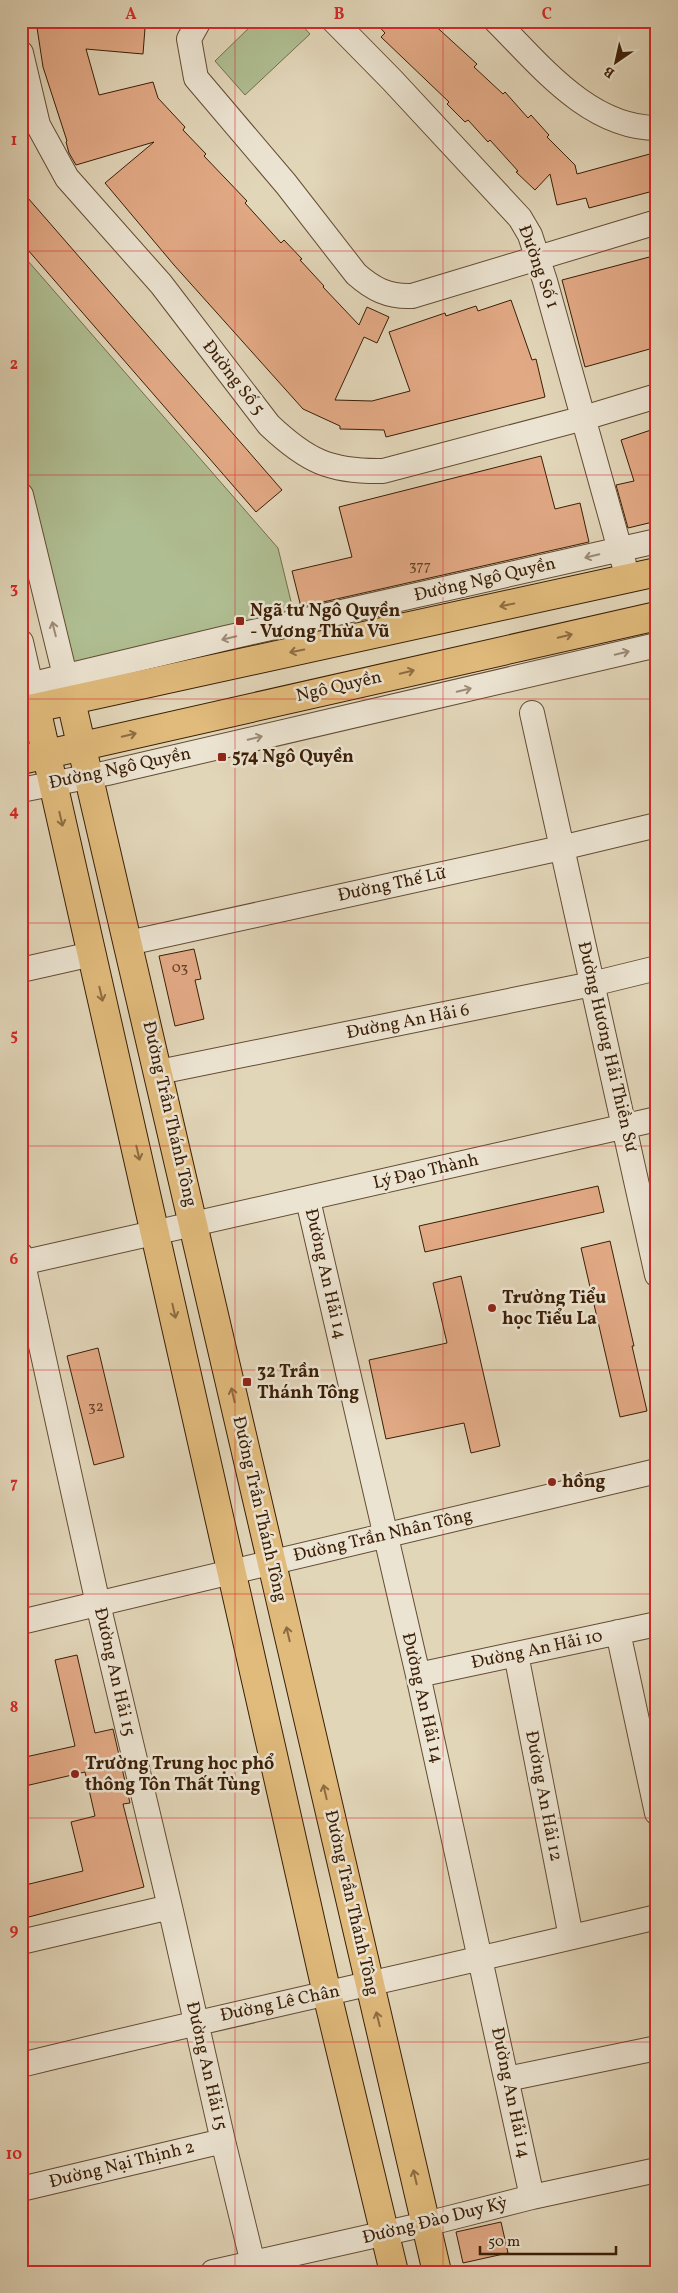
<svg xmlns="http://www.w3.org/2000/svg" width="678" height="2293" font-family="Vollkorn,serif">
<style>
.green{fill:#afbe92;stroke:#746e4c}
.building{fill:#e2a985;stroke:#3a1e06}
.lines{fill:none;stroke-linecap:round;stroke-linejoin:round}
.minor-casing{stroke:#644c33;stroke-width:26}
.major-casing{stroke:#3a1e06;stroke-width:30}
.highway-casing{stroke:#3a1e06;stroke-width:30}
.minor{stroke:#ece4d2;stroke-width:24}
.major{stroke:#e1bb7c;stroke-width:28}
.highway{stroke:#e1bb7c;stroke-width:28}
.oneway{stroke:#9c8b76}
.oneway2{stroke:#8e6c41}
.grid{fill:none;stroke:#d62828;stroke-width:1;stroke-opacity:0.55}
.poi-dot{fill:#8f2418;stroke:#ece4d2;stroke-width:2}
.labels{text-anchor:middle;dominant-baseline:central;stroke-width:5;stroke-linejoin:round;paint-order:stroke}
.number-label{font-size:15px;fill:#644126}
.street-label{font-size:18px;fill:#3a1e06;stroke:#ece4d2}
.poi-label{font-size:18px;font-weight:bold;fill:#3a1e06;stroke:#ece4d2;text-anchor:start}
.neatline{fill:none;stroke:#d62828;stroke-width:2}
.grid-label{font-size:16px;text-anchor:middle;font-weight:bold;fill:#d62828}
</style>
<rect width="100%" height="100%" fill="#e2d6b9"/>
<filter id="stains"><feTurbulence type="fractalNoise" baseFrequency=".004" numOctaves="4"/><feColorMatrix values="0 0 0 0 .2 0 0 0 0 .09 0 0 0 0 .02 0 0 0 .5 -.17"/></filter>
<radialGradient id="worn" r=".72"><stop offset=".6" stop-color="#630" stop-opacity="0"/><stop offset="1" stop-color="#630" stop-opacity=".3"/></radialGradient>
<path class="green" d="M256,21H298L310,34L245,95L215,61Z
M21,253L278,548L296,622L66,676L21,493Z"/>
<path class="building" d="M36,21H78L145,28L143,54L86,49L99,95L153,82L158,98L185,127L183,130L206,154L204,156L247,201L245,203L281,243L284,240L302,259L300,260L324,286L323,287L359,325L367,307L389,317L377,343L364,337L335,400L372,401L410,391L389,332L445,313L446,316L476,306L478,311L511,300L532,360L536,359L545,397L386,437L384,430L340,429V426L303,409L174,265L105,183L154,142L76,165L69,153L66,142L67,141L43,67Z
M374,21H430L477,64L474,67L503,94L505,92L528,118L531,115L549,135L547,137L575,165L577,174L657,152V190L589,208L586,198L557,205L550,174L535,190L516,172L518,171L490,140L488,142L468,120L465,122L447,104L449,102L381,37L385,33Z
M21,190L282,490L256,512L21,242Z
M657,255V347L585,367L562,280Z
M657,428V521L628,528L616,485L634,481L621,440Z
M541,456L555,509L580,503L589,542L301,607L292,571L352,557L339,507Z
M194,949L201,979L195,980L204,1019L175,1026L159,956Z
M598,1186L604,1212L425,1252L419,1226Z
M610,1241L634,1346H632L647,1411L620,1417L581,1248Z
M461,1276L500,1446L471,1453L464,1423L386,1439L369,1360L447,1343L433,1283Z
M98,1348L124,1457L94,1465L67,1356Z
M77,1655L95,1733L113,1729L130,1803L123,1804L144,1887L21,1919V1886L83,1871L71,1822L95,1816L85,1772L21,1787V1758L75,1746L55,1660Z
M501,2222L508,2253L463,2263L456,2232Z"/>
<g class="lines">
<defs>
<path id="minor" d="M199,21L189,39L196,78L286,184L356,274C373,289 388,297 412,296L657,222
M334,21L392,80L520,218L530,235L545,281L624,564
M496,21C540,65 589,128 657,128
M21,53L38,125L67,178L161,284L269,425C307,461 330,472 383,471L584,418L657,396
M21,495L69,692
M21,642L34,699
M21,687L226,638L657,541
M532,713L657,1275
M21,790L107,773L657,645
M128,943L561,848L657,825
M21,970L92,954
M159,1072L592,984L657,968
M308,1200L418,1675L532,2197
M21,1255L98,1604L170,1907L223,2141L255,2272
M21,1263L657,1119
M21,1622L657,1471
M618,1632L657,1813
M516,1654L571,1937
M418,1675L657,1624
M21,1942L170,1907
M21,2065C232,2013 445,1968 657,1917
M507,2079L657,2048
M21,2189L223,2141
M213,2272L426,2224L532,2197L657,2170"/>
<path id="major" d="M71,701L437,2272
M36,708L327,1994L394,2272"/>
<path id="highway" d="M21,711L657,572
M21,760L657,616"/>
</defs>
<use href="#minor" class="minor-casing"/>
<use href="#major" class="major-casing"/>
<use href="#highway" class="highway-casing"/>
<use href="#minor" class="minor"/>
<use href="#major" class="major"/>
<use href="#highway" class="highway"/>
</g>
<defs><path id="oneway-shaft" d="M-6 0H5M1.5-3L5.5 0L1.5 3" fill="none" stroke-width="1.6" stroke-linecap="round" stroke-linejoin="round" transform="scale(1.25)"/></defs>
<g class="oneway">
<use href="#oneway-shaft" transform="translate(592 556) rotate(167)"/>
<use href="#oneway-shaft" transform="translate(54 629) rotate(-104)"/>
<use href="#oneway-shaft" transform="translate(229 638) rotate(167)"/>
<use href="#oneway-shaft" transform="translate(622 653) rotate(-13)"/>
<use href="#oneway-shaft" transform="translate(464 690) rotate(-13)"/>
<use href="#oneway-shaft" transform="translate(255 738) rotate(-13)"/>
</g>
<g class="oneway2">
<use href="#oneway-shaft" transform="translate(507 605) rotate(168)"/>
<use href="#oneway-shaft" transform="translate(565 636) rotate(-13)"/>
<use href="#oneway-shaft" transform="translate(297 651) rotate(168)"/>
<use href="#oneway-shaft" transform="translate(407 672) rotate(-13)"/>
<use href="#oneway-shaft" transform="translate(129 735) rotate(-13)"/>
<use href="#oneway-shaft" transform="translate(61 819) rotate(77)"/>
<use href="#oneway-shaft" transform="translate(101 994) rotate(77)"/>
<use href="#oneway-shaft" transform="translate(138 1153) rotate(77)"/>
<use href="#oneway-shaft" transform="translate(174 1311) rotate(77)"/>
<use href="#oneway-shaft" transform="translate(233 1395) rotate(-103)"/>
<use href="#oneway-shaft" transform="translate(288 1634) rotate(-103)"/>
<use href="#oneway-shaft" transform="translate(325 1792) rotate(-103)"/>
<use href="#oneway-shaft" transform="translate(378 2019) rotate(-104)"/>
<use href="#oneway-shaft" transform="translate(415 2177) rotate(-103)"/>
</g>
<path class="grid" d="M235,21V2272M443,21V2272M21,251H657M21,475H657M21,699H657M21,923H657M21,1146H657M21,1370H657M21,1594H657M21,1818H657M21,2042H657"/>
<g class="poi-dot">
<rect x="235" y="616" width="10" height="10" rx="2.5"/>
<rect x="217" y="752" width="10" height="10" rx="2.5"/>
<circle cx="492" cy="1308" r="5"/>
<rect x="242" y="1377" width="10" height="10" rx="2.5"/>
<circle cx="552" cy="1482" r="5"/>
<circle cx="75" cy="1774" r="5"/>
</g>
<g class="labels">
<g class="number-label">
<text x="420" y="566">377</text>
<text x="180" y="968">03</text>
<text x="96" y="1407">32</text>
</g>
<g class="street-label">
<text transform="translate(538 267) rotate(70)">Đường Số 1</text>
<text transform="translate(233 378) rotate(52)">Đường Số 5</text>
<text transform="translate(485 580) rotate(-13)">Đường Ngô Quyền</text>
<text transform="translate(339 687) rotate(-13)">Ngô Quyền</text>
<text transform="translate(120 769) rotate(-12)">Đường Ngô Quyền</text>
<text transform="translate(392 885) rotate(-12)">Đường Thế Lữ</text>
<text transform="translate(408 1022) rotate(-11)">Đường An Hải 6</text>
<text transform="translate(607 1047) rotate(77)">Đường Hương Hải Thiền Sư</text>
<text transform="translate(169 1114) rotate(77)">Đường Trần Thánh Tông</text>
<text transform="translate(426 1172) rotate(-13)">Lý Đạo Thành</text>
<text transform="translate(325 1274) rotate(77)">Đường An Hải 14</text>
<text transform="translate(259 1509) rotate(77)">Đường Trần Thánh Tông</text>
<text transform="translate(383 1536) rotate(-13)">Đường Trần Nhân Tông</text>
<text transform="translate(537 1650) rotate(-12)">Đường An Hải 10</text>
<text transform="translate(114 1672) rotate(77)">Đường An Hải 15</text>
<text transform="translate(422 1698) rotate(77)">Đường An Hải 14</text>
<text transform="translate(543 1796) rotate(79)">Đường An Hải 12</text>
<text transform="translate(351 1903) rotate(77)">Đường Trần Thánh Tông</text>
<text transform="translate(280 2004) rotate(-12)">Đường Lê Chân</text>
<text transform="translate(206 2066) rotate(77)">Đường An Hải 15</text>
<text transform="translate(510 2093) rotate(78)">Đường An Hải 14</text>
<text transform="translate(122 2165) rotate(-14)">Đường Nại Thịnh 2</text>
<text transform="translate(435 2221) rotate(-14)">Đường Đào Duy Kỳ</text>
</g>
<g class="poi-label">
<text x="250" y="611">Ngã tư Ngô Quyền<tspan x="250" dy="21">- Vương Thừa Vũ</tspan></text>
<text x="232" y="757">574 Ngô Quyền</text>
<text x="502" y="1298">Trường Tiểu<tspan x="502" dy="21">học Tiểu La</tspan></text>
<text x="257" y="1372">32 Trần<tspan x="257" dy="21">Thánh Tông</tspan></text>
<text x="562" y="1482">hồng</text>
<text x="85" y="1764">Trường Trung học phổ<tspan x="85" dy="21">thông Tôn Thất Tùng</tspan></text>
</g>
</g>
<rect width="678" height="2293" fill="none" stroke="#e2d6b9" stroke-width="55"/>
<g transform="translate(616 62) rotate(214)" stroke="#ece4d2" stroke-width="4" paint-order="stroke">
<path d="M0-4L9 19L0 12L-9 19Z" fill="#3a1e06"/>
<text y="-8" font-size="14" font-weight="bold" text-anchor="middle" fill="#3a1e06">B</text>
</g>
<path d="M480 2246v8h136v-8" fill="none" stroke="#3a1e06" stroke-width="2.5"/>
<text x="488" y="2246" font-size="15" fill="#3a1e06" stroke="#ece4d2" stroke-width="4" paint-order="stroke">50 m</text>
<rect x="28" y="28" width="622" height="2238" class="neatline"/>
<g class="grid-label">
<text x="131" y="19">A</text>
<text x="339" y="19">B</text>
<text x="547" y="19">C</text>
<text x="14" y="145">1</text>
<text x="14" y="369">2</text>
<text x="14" y="593">3</text>
<text x="14" y="816">4</text>
<text x="14" y="1040">5</text>
<text x="14" y="1264">6</text>
<text x="14" y="1488">7</text>
<text x="14" y="1712">8</text>
<text x="14" y="1935">9</text>
<text x="14" y="2159">10</text>
</g>
<rect width="100%" height="100%" filter="url(#stains)"/>
<rect width="100%" height="100%" fill="url(#worn)"/>
</svg>
